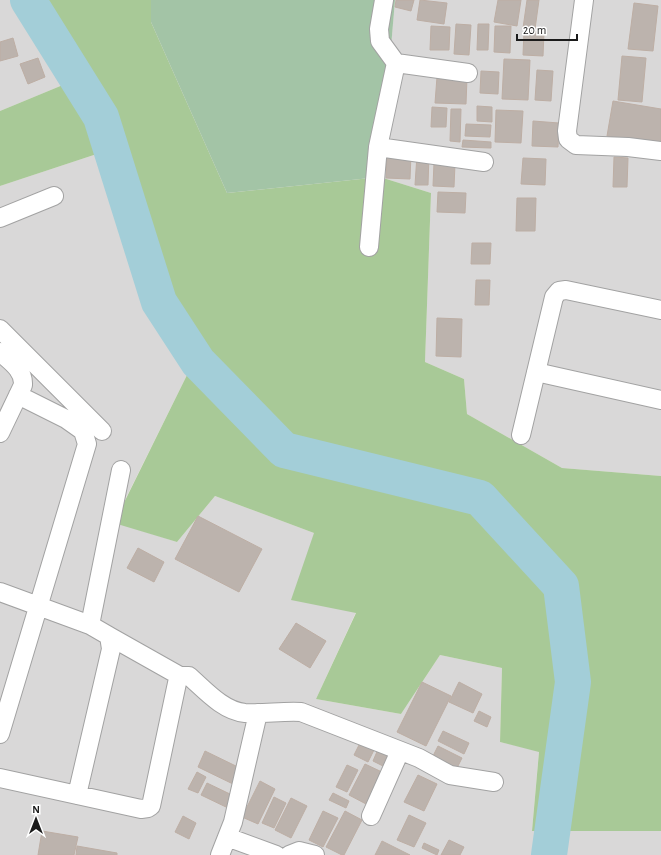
<svg xmlns="http://www.w3.org/2000/svg" width="661" height="855" font-family="'Alegreya Sans',sans-serif">
<style>
.residential{fill:#d9d8d8}
.forest{fill:#a8c997}
.cemetery{fill:#a3c4a6}
.lines{fill:none;stroke-linecap:round;stroke-linejoin:round}
.river{stroke:#a3ced8;stroke-width:36}
.building{fill:#bcb3ad;stroke:#bdaea4}
.minor-casing{stroke:#a2a2a2;stroke-width:20}
.minor{stroke:#fff;stroke-width:18}
</style>
<rect width="100%" height="100%" fill="#ece8e1"/>
<path class="residential" d="M0,0H34L87,75L0,111Z
M395,0H661V476L562,468L467,414L464,379L425,362L431,193L380,177Z
M121,146L128,218L188,373L114,522L177,542L215,496L314,533L356,612L316,699L401,714L440,655L502,668L500,742L539,751L532,830L661,831V855H0V186Z"/>
<path class="forest" d="M34,0H151V22L227,193L380,177L431,193L425,362L464,379L467,414L562,468L661,476V831H532L539,752L500,742L502,668L440,655L401,714L316,699L356,613L291,600L314,533L215,496L177,542L114,523L188,373L128,218L121,146L0,186V111L87,75Z"/>
<path class="cemetery" d="M151,0H395L380,177L227,193L151,22Z"/>
<g class="lines">
<path class="river" d="M28,0L101,117L159,302L198,362L284,450L480,498L561,586L573,682L549,855"/>
</g>
<path class="building" d="M396,0H414L411,11L395,7Z
M420,0L447,3L444,24L417,20Z
M498,0H521L517,26L494,22Z
M527,0H539L535,29L523,28Z
M634,3L658,6L653,51L628,49Z
M456,24L471,25L469,55L454,54Z
M478,24H489L488,50H477Z
M431,26L450,27L449,50H430Z
M495,26H511L510,53L494,52Z
M524,31L544,32L543,56L523,55Z
M13,38L18,56L0,61V42Z
M622,56L646,58L642,102L618,100Z
M38,58L45,77L28,84L20,64Z
M504,59L530,60L528,100L502,99Z
M537,70L553,71L551,101L535,100Z
M481,71L499,72L498,94L480,93Z
M437,77L467,78L466,104L435,103Z
M613,101L661,109V146L607,136Z
M477,106L492,107V122L477,121Z
M432,107L447,108L446,127H431Z
M451,109H461L460,142L450,141Z
M496,110L523,111L521,143L495,142Z
M533,121L559,123L558,147L532,146Z
M466,124L491,125L490,137L465,136Z
M463,140L491,142V148L462,147Z
M387,153L411,154L410,179L386,178Z
M417,155H429L428,185H415Z
M614,157L628,158L627,187H613Z
M523,158L546,159L545,185L521,184Z
M434,163L455,164L454,187L433,186Z
M438,192L466,193L465,213L437,212Z
M517,198H536L535,231H516Z
M472,243H491L490,264H471Z
M476,280H490L489,305H475Z
M437,318L462,319L461,357L436,356Z
M198,516L262,549L239,592L175,559Z
M138,548L164,562L154,582L127,568Z
M296,623L326,641L310,668L279,649Z
M422,682L451,696L426,746L397,732Z
M459,682L482,694L473,713L449,702Z
M479,711L491,717L487,727L474,721Z
M443,731L469,743L464,754L438,741Z
M361,741L375,748L368,762L354,755Z
M438,746L462,758L455,772L431,760Z
M379,747L396,755L389,769L373,761Z
M205,751L240,768L233,784L198,767Z
M365,764L384,773L368,805L349,795Z
M347,765L358,770L347,792L336,787Z
M197,772L206,777L198,793L188,789Z
M418,775L437,784L424,811L404,802Z
M260,781L275,789L258,824L242,817Z
M207,783L232,795L226,807L201,795Z
M333,793L349,801L346,808L329,800Z
M274,797L286,803L274,828L262,823Z
M291,798L307,806L291,838L275,830Z
M323,811L338,818L323,847L309,840Z
M345,811L362,820L344,855H342L326,847Z
M409,815L426,823L414,847L397,840Z
M183,816L196,823L189,839L175,832Z
M42,831L78,837L74,855H38Z
M449,840L464,847L460,855H441Z
M382,841L410,855H375Z
M424,843L439,850L437,855L422,848Z
M77,846L117,853V855H76Z"/>
<g class="lines">
<defs>
<path id="minor" d="M384,0L379,29L380,41L396,63L378,147L484,162
M584,0L567,131L568,139L576,145L628,147L661,151
M396,63L468,73
M0,218L54,196
M369,247L378,147
M0,329L102,431
M0,352C10,361 24,370 23,385L0,433
M536,372L661,400
M521,435L554,297L559,291L566,290L661,310
M0,592L90,625L109,636L111,649L77,795
M90,625L121,470
M109,636L180,676
M0,734L87,444L83,431L66,419L18,395
M0,778L141,809L148,808L151,806L177,683L180,676H189C205,690 223,711 245,713C264,714 282,711 301,712L419,758L450,775L494,782
M371,816L400,751
M227,837L276,855
M220,855L233,822L258,713
M289,855L299,851L315,855"/>
</defs>
<use href="#minor" class="minor-casing"/>
<use href="#minor" class="minor"/>
</g>
<g transform="translate(36 819)" stroke="#ffffff" stroke-width="3" paint-order="stroke">
<path d="M0-3L7 15L0 10L-7 15Z" fill="#1b1b1b"/>
<text y="-6" font-size="11" font-weight="bold" text-anchor="middle" fill="#1b1b1b">N</text>
</g>
<path d="M517 34v6h60v-6" fill="none" stroke="#1b1b1b" stroke-width="2"/>
<text x="523" y="34" font-size="12" fill="#1b1b1b" stroke="#ffffff" stroke-width="3" paint-order="stroke">20 m</text>
</svg>
